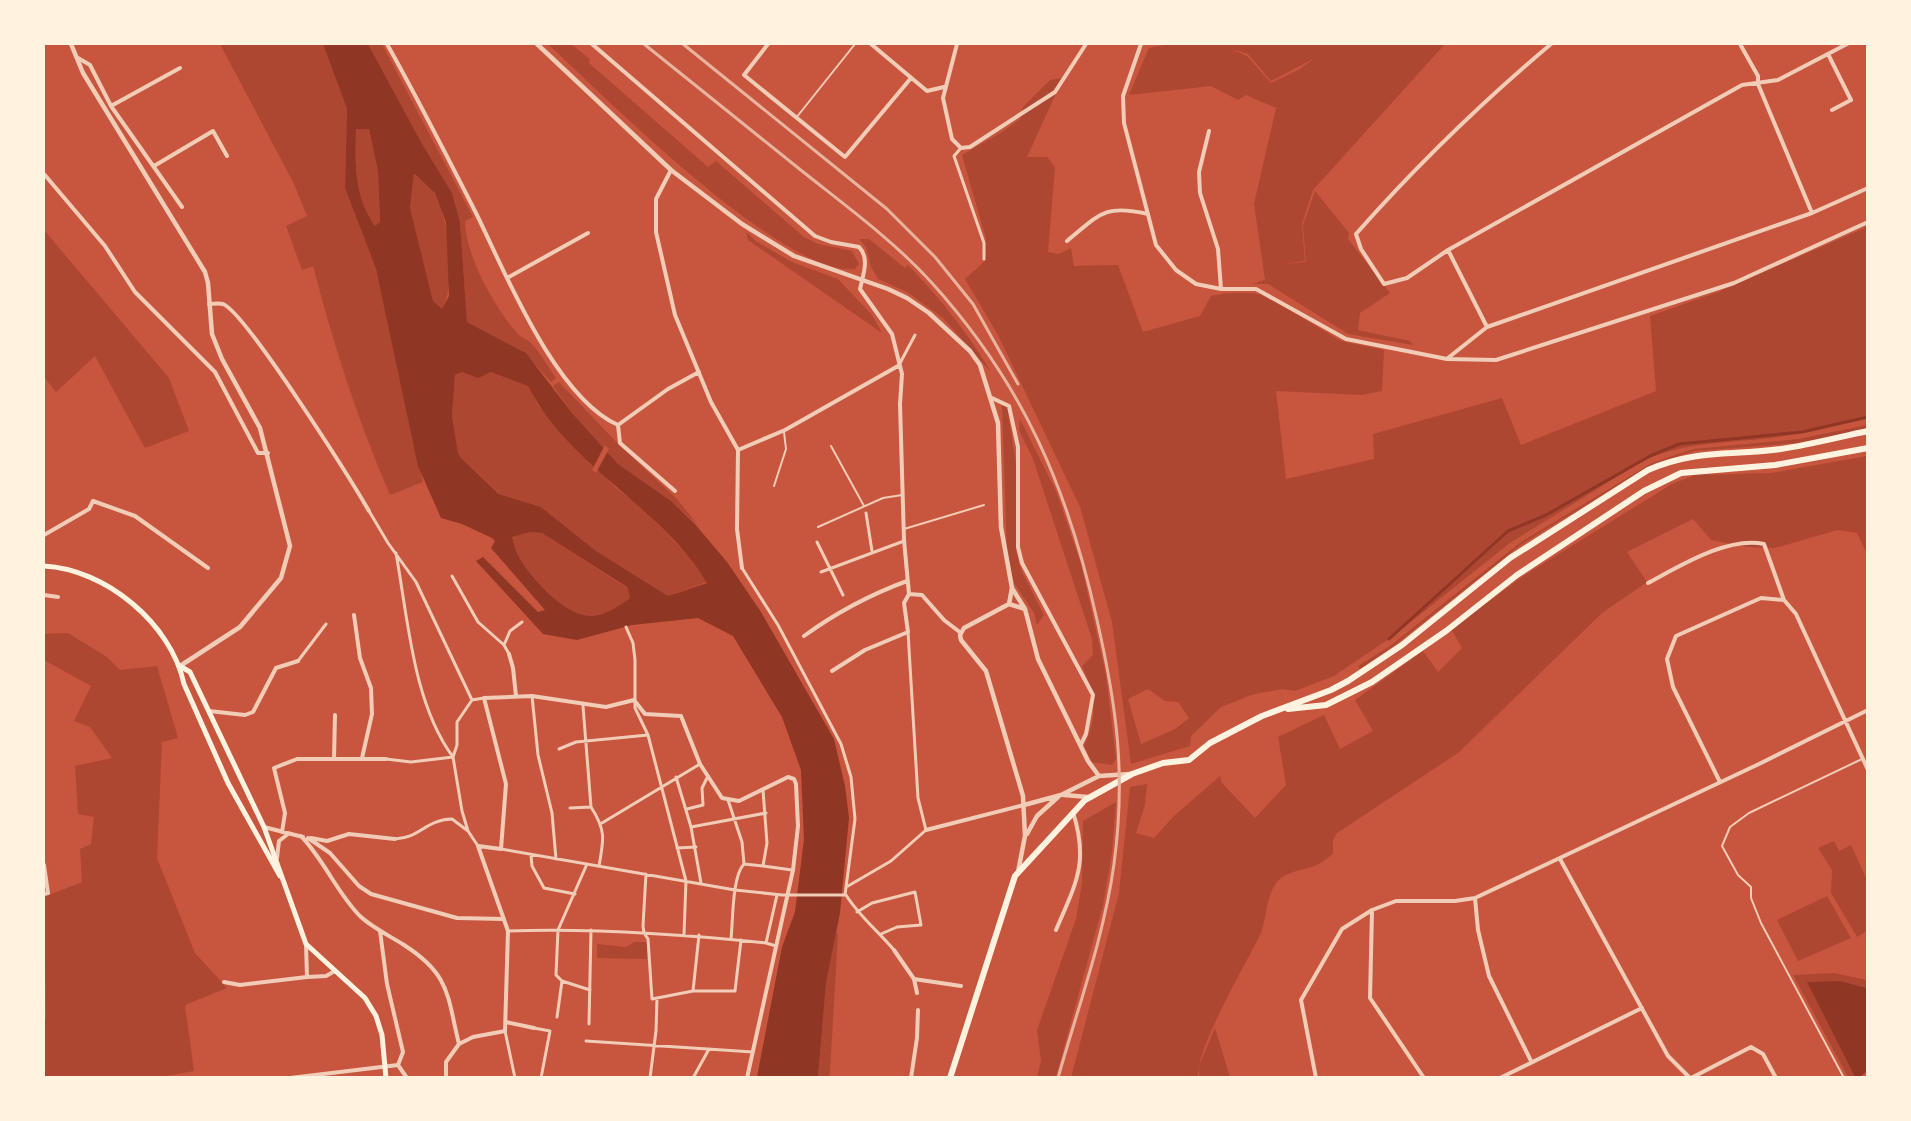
<svg xmlns="http://www.w3.org/2000/svg" width="1911" height="1121" font-family="Manrope,sans-serif">
<style>
.green{fill:#ae4732;fill-rule:evenodd}
.water{fill:#8f3625;fill-rule:evenodd}
.pier{fill:#c8553d}
.lines{fill:none;stroke-linecap:round;stroke-linejoin:round}
.stream{stroke:#8f3625;stroke-width:3}
.service{stroke:#f1ccb7;stroke-width:2}
.pedestrian{stroke:#f1ccb7;stroke-width:3}
.minor{stroke:#f1ccb7;stroke-width:4}
.tertiary{stroke:#f1ccb7;stroke-width:4.5}
.secondary{stroke:#fff3e0;stroke-width:5}
.primary{stroke:#fff3e0;stroke-width:6}
.rail{stroke:#e9b49f;stroke-width:3}
</style>
<rect width="100%" height="100%" fill="#c8553d"/>
<path class="green" d="M220,44H323L347,109L345,188L376,269L423,482L390,495C358,421 333,343 313,266L302,270L286,226L307,216L294,184Z
M368,44H382L473,217L465,221C465,255 495,308 517,333C521,338 528,339 532,344C541,354 548,367 556,378L551,382L523,351L467,322L460,222L452,193L421,142Z
M548,44H571L590,59L589,63L708,167L716,161L804,237L818,244L852,251L859,264L855,269C785,278 602,94 548,44Z
M1169,44H1445L1313,190L1302,224L1305,261L1282,264L1306,262L1303,225L1315,191L1349,233L1348,239L1390,293L1360,313L1358,330L1410,341L1413,345L1348,334L1268,284H1252L1265,280L1254,204L1276,108L1246,95L1238,100L1211,86L1129,95L1149,48ZM1236,50L1248,54L1271,81L1315,58L1300,69L1271,83L1247,56L1236,51L1233,54Z
M1063,78L1027,157H1047L1055,167L1048,252L1059,254L1071,248L1074,266L1118,265L1143,332L1200,316L1211,296C1229,292 1246,292 1264,295L1341,341L1384,350L1382,391L1362,395L1276,391L1286,479L1374,459L1373,434L1502,398L1521,445L1656,391L1650,316L1718,292L1867,227V418C1836,425 1803,434 1771,438C1727,443 1686,442 1644,460L1510,543L1393,636L1334,676L1295,691L1283,689L1254,694L1221,707L1191,736L1190,746L1131,764L1112,622L1080,507L998,335L965,279L985,261L986,239L962,155L1002,132L1020,119L1023,107L1050,80ZM1148,689L1165,701L1178,702L1189,718L1175,729L1141,744L1128,699Z
M356,128L369,129L378,171L380,223L375,226C354,196 355,164 356,128Z
M414,172C421,179 432,187 436,196C450,223 456,283 442,310L433,301L410,208Z
M44,230L169,378L189,431L145,448L95,356L56,392L44,377Z
M746,232L757,242L792,262L838,279L872,315L882,333L748,240Z
M859,239H869L905,268L908,265C940,298 967,332 991,372L943,318L907,292L878,279L871,267L866,247Z
M462,372L478,377L491,372L528,386L538,405L616,488L644,509L687,555L707,582L668,596L596,551L541,507L500,494L461,458L458,454L452,416L455,375Z
M559,382L623,449L675,497L698,525L671,501L618,464L572,413L553,386Z
M1002,405L1007,407L1017,470L1016,550L1021,570L1044,615L1037,625L1034,613L1014,583L1007,555Z
M1020,419L1056,491L1081,564L1106,675L1116,759L1112,765L1092,762L1084,746C1099,715 1095,695 1082,666L1093,655L1092,639L1033,459L1019,430Z
M1867,425V428L1799,443L1694,451L1653,464L1522,544L1391,648L1360,669L1358,666L1390,646L1521,542L1652,463L1693,449L1798,439Z
M1867,456V554L1857,533L1837,530L1775,548L1748,547L1711,540L1693,519L1627,552L1647,582L1602,613L1458,753L1337,833L1333,840V854C1327,858 1321,864 1314,866C1301,871 1286,871 1277,882C1265,897 1267,919 1260,935C1245,966 1196,1048 1198,1077L1071,1078L1119,893L1130,787L1147,784L1145,805L1136,833L1154,838L1174,816L1220,776L1222,783L1255,818L1286,785L1278,737L1324,715L1340,749L1373,731L1355,700L1423,651L1438,672L1462,648L1451,629L1523,576L1672,484L1695,475L1771,473Z
M531,532L542,533L627,588L630,598C619,606 606,615 592,616C566,617 529,577 518,555C515,550 514,543 512,537Z
M68,633L107,657L120,670L157,666L178,738L162,742L157,858L195,953L227,988L185,1005L194,1071L155,1078L44,1077V1019H46L44,897L82,882L80,849L91,844L94,817L78,814L75,766L112,758L90,727L74,721L91,686L44,660V634Z
M1116,802L1112,852L1103,905L1056,1077H1037L1041,1061L1037,1030L1076,919L1082,883L1083,821Z
M1834,841L1839,851L1851,845L1867,880V931L1857,937L1831,893L1832,870L1818,848Z
M1827,896L1851,938L1798,961L1777,920Z
M836,933L838,934L830,1072L829,1077L818,1078L826,982Z
M634,942H647V959L597,958V944L626,947Z
M1834,973L1867,980V988L1840,981L1808,983L1855,1077H1848L1793,975Z
M1215,1028L1230,1077H1200L1198,1068Z"/>
<path class="water" d="M323,44H368L421,142L452,193L460,222L467,322L526,353L572,413L618,464L671,501L694,523L727,562L761,612L834,739L845,786L849,818L840,913L826,983L818,1077H757L782,947L795,912L804,839L801,770L782,717L733,636L698,618L632,625L577,640L543,634L476,561L483,557L538,612L545,610L491,548L495,541L492,538L462,524L441,518L418,466L376,269L345,188L347,109ZM356,129H369L378,171L380,222L375,226C354,196 355,164 356,129ZM414,173L435,193L446,222L449,296L442,309L433,301L410,208ZM462,372L478,378L491,372L528,386C569,467 661,506 707,583L668,596L596,551L541,507L499,494L461,458L458,453L452,416L455,375ZM531,532L542,533L627,587L630,598C619,606 606,615 592,616C566,617 529,577 518,555C515,550 514,543 512,537Z
M1840,981L1867,988V1071L1860,1077H1855L1807,982Z"/>
<path class="pier" d="M605,445L609,449L596,473L592,470Z"/>
<g class="lines">
<path class="stream" d="M1389,639L1508,531L1546,515L1650,456L1679,444L1802,432L1868,417"/>
<path class="service" d="M796,118L855,44
M831,446L864,506
M774,486L786,449L784,432
M818,527L883,498L902,495
M904,529L984,505
M1844,1078L1761,923L1751,898V887L1738,875L1722,846L1730,827L1749,813L1862,759"/>
<path class="pedestrian" d="M961,148L954,156L984,243V259
M899,365L915,335
M369,511L388,543L416,582L472,700
M866,513L872,551
M817,542L843,595
M396,553C408,619 413,703 453,757
M742,568L778,625L841,744L851,777L855,819L845,895
M821,572L904,541
M452,576L478,622L504,645
M626,627L633,643L635,660V708L648,735L686,881L684,934
M509,654L504,645L510,631L522,622
M298,661L326,624
M532,696L538,755L552,813L556,859
M472,700L484,698
M583,706L591,807
M559,749L576,742L648,735
M386,759L411,762L453,757
M676,777L691,827L701,883
M763,790L767,843L763,866L792,870
M728,800L742,842L744,864C732,876 733,921 731,939
M570,808L591,807C606,830 604,839 599,866
M687,809L703,805L702,788L708,776
M602,823L700,764
M691,827L766,813
M468,831L462,811L453,757L457,745V722L472,700
M395,839C421,838 424,820 452,819L468,831L478,846
M677,848L696,847
M501,849L735,890L782,895H845
M531,855L532,866L544,888L575,894
M587,864L558,930L556,975L562,981L590,990
M744,864L763,866
M646,874L643,926L644,933L648,939L652,999L693,991L699,935
M848,886L891,861L926,830L918,798L908,632
M846,895C859,916 878,931 894,950
M857,912L872,903L915,892L921,925L897,927L881,934
M508,931C594,928 680,934 766,943L776,946
M766,943L777,895
M693,991H735L741,940
M557,1017L562,981
M589,1024L591,930
M534,1028L550,1031L541,1078
M505,1031L515,1078
M586,1041L753,1052
M650,1078L656,1031L657,998
M693,1078L709,1049"/>
<path class="minor" d="M387,44C418,99 447,156 476,213C505,272 555,397 618,425
M592,44L815,236L831,242L859,247C870,258 863,275 860,289L892,334L902,374L900,404L904,540L909,594L904,603L908,632L865,650L832,671
M768,44L744,75L845,157L911,78
M871,44L927,91L944,87
M957,44L943,98L952,139L961,148L970,147L1055,92L1086,44
M1141,44L1123,96L1124,123L1156,245L1176,270L1196,284L1221,289H1256L1346,339L1447,359L1496,360L1734,283L1868,222
M1551,44C1481,103 1417,165 1356,234L1361,249L1384,284L1407,278L1448,250L1742,85L1778,80L1847,44
M1740,44L1758,76V84L1812,213
M1828,54L1851,100L1832,110
M78,58L90,65L111,106L182,207
M111,106L180,68
M1209,131L1199,172L1200,193L1218,249L1221,289
M154,166L213,131L227,156
M671,170L656,199V232L675,315L711,402L738,450L737,529L742,568
M44,174L105,246L135,292L215,372L258,453H268
M1067,241C1100,214 1104,204 1148,214
M1448,250L1487,327
M507,278L588,233
M209,304C213,304 219,303 223,304C246,313 351,480 369,511
M1448,358L1487,327L1812,213L1868,188
M992,398L1009,406L1018,447V547L1022,563L1093,695L1086,734L1081,744
M618,425L668,389L699,372
M618,425L620,443L675,491
M738,450L785,430L898,366
M44,535L89,509L93,501L135,516L208,568
M1648,583C1680,566 1728,536 1764,544L1784,600
M909,594L922,595L944,620L961,633
M44,595L58,597
M354,615L360,658L371,688L372,714L362,758
M804,636C837,612 869,595 907,581
M509,654L513,668L516,696
M209,711L245,715L253,712L276,668L298,661
M334,758L335,715
M1720,782L1673,687L1667,659L1676,636L1761,598L1784,600L1796,614L1868,770
M264,827L303,837
M926,830L1024,805
M282,832L285,813L274,768L297,759H386
M301,836C325,861 338,895 361,917C373,928 390,936 404,945C451,975 447,996 459,1044L473,1037L505,1031L508,931L478,846L501,849L506,784L484,698L532,696L606,707L634,700L645,714L681,716L700,764L722,798L739,801L788,777L794,779L796,784L798,826L793,870L747,1078
M308,838L330,853L359,886L371,894L457,918L504,919
M311,838L327,841L349,834L395,839
M277,858L279,841L288,834
M1560,859L1668,1056L1690,1078
M44,865L48,893L44,894
M1475,898L1478,930L1489,976L1531,1061
M1372,911L1370,998L1424,1078
M1056,930C1076,883 1089,863 1073,812
M380,931L387,984L403,1052L398,1065
M894,950L914,979L917,993
M307,977L326,976L335,971
M914,979L961,986
M224,982L240,985L307,977L306,944
M506,1022L534,1028
M398,1065L407,1078
M290,1078L398,1065
M446,1078V1062L459,1044
M911,1078L917,1038L918,1010
M1316,1078L1301,1000L1342,929L1372,910L1396,901H1455L1475,898L1759,764L1868,710
M1500,1078L1642,1008
M1691,1078L1751,1047L1763,1054L1776,1078"/>
<path class="tertiary" d="M71,44L83,73L205,272L208,283L212,334L222,359L260,428L290,546L281,578L240,627L180,666
M537,44L671,170L742,224L794,256L888,289L907,298L929,313L970,351L980,365L998,423L1001,527L1012,588L1025,609L1038,659L1088,761L1099,776
M1012,588L1009,604L964,628L960,635L961,640L986,671L1023,796L1025,836L1018,872
M1009,604L1025,609
M1064,795L1088,797
M1024,805L1061,795L1099,776L1130,774
M1027,834L1037,816L1058,797"/>
<path class="secondary" d="M44,566C105,569 171,623 184,684L228,783L280,876
M180,666L190,672L264,827L306,944L365,998L376,1016L382,1035L386,1078"/>
<path class="primary" d="M1288,709L1326,705L1372,682L1446,631L1517,575L1644,491L1681,473L1775,465L1868,448
M950,1078L1015,876L1085,800L1132,774L1163,763L1189,760L1210,743L1262,716L1331,690L1348,681L1402,645L1510,558L1648,470C1696,449 1731,456 1781,449C1810,445 1839,437 1868,431"/>
<path class="rail" d="M644,44C697,86 749,129 802,171C846,206 894,241 932,283C1024,385 1068,489 1097,620C1117,707 1126,775 1114,864C1104,937 1078,1007 1058,1078
M683,44L887,209L935,257L973,304L1018,384"/>
</g>
<rect width="1911" height="1121" fill="none" stroke="#fff3e0" stroke-width="90"/>
</svg>
